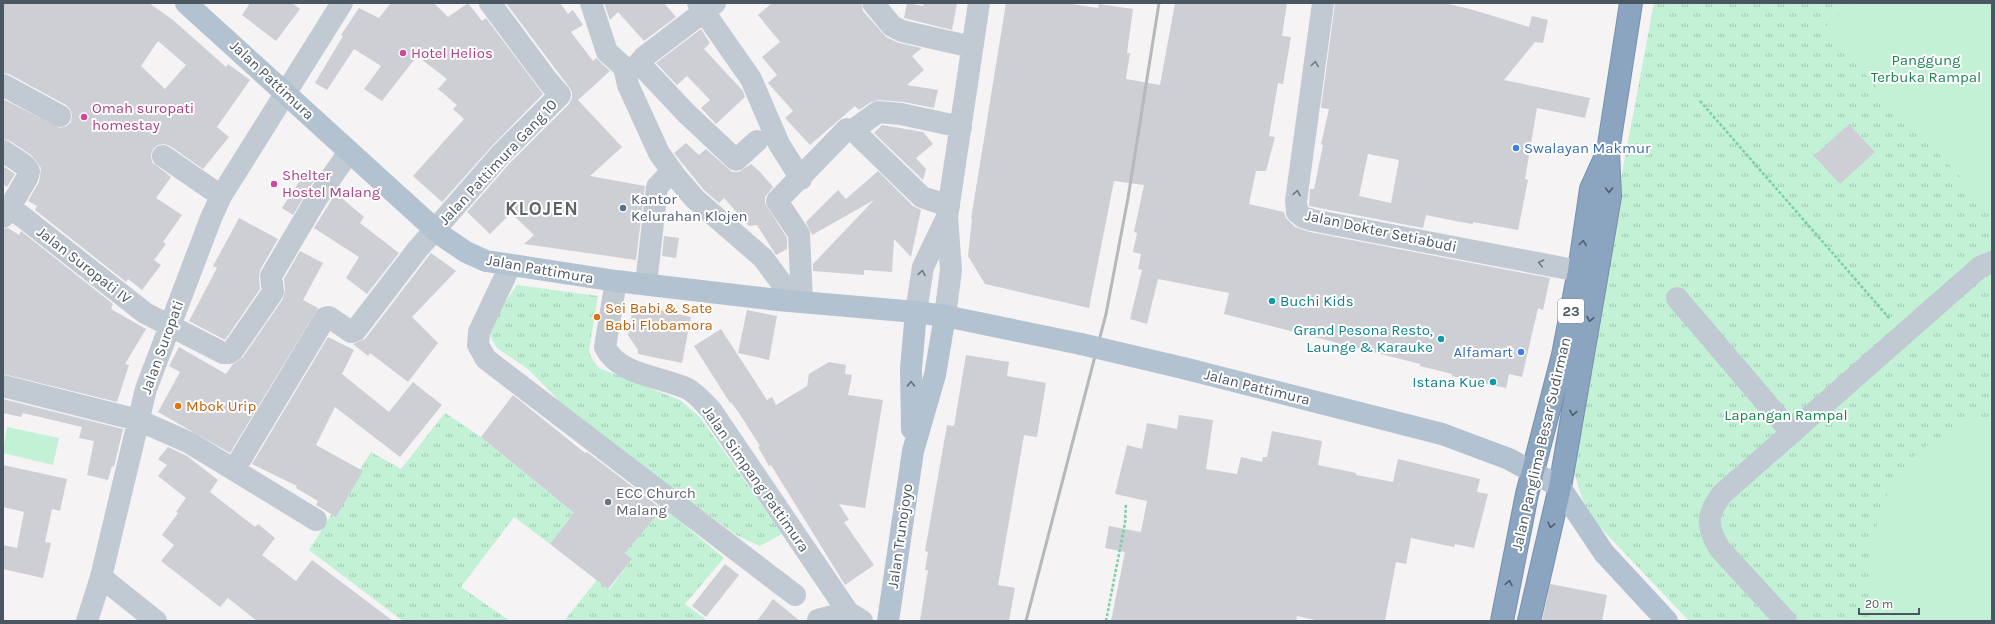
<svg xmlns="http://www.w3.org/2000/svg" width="1995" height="624" font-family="Karla,sans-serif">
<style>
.grass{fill:url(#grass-tufts)}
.garden{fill:#c3f1d5}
.building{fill:#cdcfd5;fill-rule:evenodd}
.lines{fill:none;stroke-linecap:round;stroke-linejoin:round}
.highway-casing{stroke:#7690ad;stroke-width:24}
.path{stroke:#7ad0a6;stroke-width:2.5;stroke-dasharray:3 2;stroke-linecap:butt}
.minor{stroke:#c1cad2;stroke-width:22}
.major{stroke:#b3c2d1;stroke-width:22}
.highway{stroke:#8ba5c1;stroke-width:22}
.rail{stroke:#b5b8bd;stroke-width:3}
.major-bridge{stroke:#b3c2d1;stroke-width:22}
.oneway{stroke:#6e7983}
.oneway2{stroke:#505e6b}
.oneway3{stroke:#64717d}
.hotel-dot{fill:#d1479c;stroke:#fff;stroke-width:1.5}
.shop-dot{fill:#3f7fe0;stroke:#fff;stroke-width:1.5}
.service-dot{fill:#5c6f8a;stroke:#fff;stroke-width:1.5}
.culture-dot{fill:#0f9aa8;stroke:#fff;stroke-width:1.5}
.food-dot{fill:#e8710a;stroke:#fff;stroke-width:1.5}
.worship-dot{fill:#6b7280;stroke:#fff;stroke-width:1.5}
.labels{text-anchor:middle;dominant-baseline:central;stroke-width:4;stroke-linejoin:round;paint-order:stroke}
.shield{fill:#fff;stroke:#808990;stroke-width:1}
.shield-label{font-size:14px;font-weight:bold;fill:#4a5661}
.hotel-label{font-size:15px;fill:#b23c85;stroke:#fff;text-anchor:start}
.park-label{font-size:15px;fill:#17864f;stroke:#fff}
.street-label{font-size:15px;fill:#4a5661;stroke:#fff}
.shop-label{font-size:15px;fill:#366cbe;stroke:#fff;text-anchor:start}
.service-label{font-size:15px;fill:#4e5e75;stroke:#fff;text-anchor:start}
.culture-label{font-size:15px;fill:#0d838f;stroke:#fff;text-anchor:end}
.food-label{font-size:15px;fill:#c56008;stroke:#fff;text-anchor:start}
.worship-label{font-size:15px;fill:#5b616d;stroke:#fff;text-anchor:start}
.district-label{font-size:19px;font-weight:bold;letter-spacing:1px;fill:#5f6368;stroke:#fff}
</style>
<defs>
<pattern id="grass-tufts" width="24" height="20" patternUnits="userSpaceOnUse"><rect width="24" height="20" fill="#c3f1d5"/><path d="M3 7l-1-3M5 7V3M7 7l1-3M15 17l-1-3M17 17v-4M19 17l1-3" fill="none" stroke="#a0c6b0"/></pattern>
</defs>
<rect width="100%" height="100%" fill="#f5f3f3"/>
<path class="grass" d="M1654,3H1992V621H1689L1597,524L1583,501L1572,467L1584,376Z
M517,285L598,296L589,350L591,357L599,368L680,400L700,417L782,534L760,546L738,536L581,423L528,369L497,348L490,336L492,321Z
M445,413L481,437L574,513L550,544L514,517L461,587L510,621H403L309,550L371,452L401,469Z
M663,507L724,558L685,604L708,621H564L597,580L609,590L632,559L625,553Z"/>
<path class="garden" d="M1851,3H1992V211L1823,29Z
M1992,417V621H1888C1882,611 1876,599 1873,588C1864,549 1884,481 1914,456C1936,437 1964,423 1992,417Z
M7,427L59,438L53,465L3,453Z"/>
<path class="building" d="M3,3H149L173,20L226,67L228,64L250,80L217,127L229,137L203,169L170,146L164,144L158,145L153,149L151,155L152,162L171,177L156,198L182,215L163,242L166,244L154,260L161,265L142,290L128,279L126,282L35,210L37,206L28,201L39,182L41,168L31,155L10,141L3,139V99L60,128L67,126L71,122L72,115L70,109L66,105L9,74L3,73ZM158,41L186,65L165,89L141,66Z
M250,3H292L300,9L276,41L242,15Z
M391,3H434L448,17L468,3L482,21L486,18L543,94L492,146L442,202L413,176L464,119L453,109L457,105L438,89L447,79L417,56L382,101L364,89L381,66L354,49L327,90L315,83L343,36L341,35L359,8L379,18Z
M506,3H560L568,14L573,10L583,25L571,32L593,61L596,58L610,71L578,100L622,147L590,176L645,186L636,260L524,244L534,235L511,213L490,234L467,212L510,163L569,104L572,98V92L569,87Z
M604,3H664L676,17L644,41L618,12L610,20Z
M772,3H861L863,11L886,37L899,43L922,48L912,56L924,70L907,85L938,90L934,108L904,102L879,100L871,102L859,110L855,106L810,145L785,118L793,111L768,83L777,75L762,57L780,42L758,15Z
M907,3L923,6L924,3H957L952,30L904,18Z
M1006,3H1065L1098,8L1099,4L1133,9L1127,53H1130L1126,79L1160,85L1175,3H1287L1282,36L1291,37L1283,84L1278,83L1269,136L1275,137L1266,171H1256L1249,204L1284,212L1286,218L1295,227L1310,232L1550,278L1543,310L1538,308L1522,377L1509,374L1506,388L1452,376V374L1420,366V364L1224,314L1229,293L1158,279L1147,324L1130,319L1142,270L1138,269L1141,254L1133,252L1137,233L1134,232L1144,185L1114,181L1089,308L985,284L968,256L972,219H971Z
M1335,3H1444L1470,9L1529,27L1532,16L1548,20L1543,43L1535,42L1504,80L1590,98L1585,118L1537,108L1525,179L1528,180L1518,230L1473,222V224L1460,222L1426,215L1423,228L1309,206L1310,189H1314L1323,145L1321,144L1329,109L1321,108ZM1368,154L1399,160L1391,203L1359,196Z
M701,29L710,43L704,49L743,91L745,97L716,124L701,108L710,100L687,76L677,85L656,63Z
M1849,124L1875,152L1840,184L1814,156Z
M882,125L923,132L933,144L916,158L926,169L923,180L874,133Z
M686,143L699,155L706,149L732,172H739L751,164L760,172L773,187L765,197V203L787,238V249L776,255L757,225L749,226L724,198L719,203L704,190L674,153Z
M3,166L15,174L7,187L3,184Z
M308,168L318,174L293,215L282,208Z
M878,171L913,206L921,210L911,257L894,239L892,272L864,270V275L813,271V264L874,200L812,235L806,222L838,190L846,199Z
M336,193L364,217L360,223L399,253L367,294L346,278L359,257L314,228Z
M239,218L278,239L260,270L259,278L260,289L225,340L189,321L217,268L213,266Z
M8,228L19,235L21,231L113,304L111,309L146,329L125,364L129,365L117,402L3,374V229Z
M664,236L679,238L676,258L662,256Z
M300,251L323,263L303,300L318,308L230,453L158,412L180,372L169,366L179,347L226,374L233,364L243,357L283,299L285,290L284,279Z
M431,253L456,271L412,317L438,343L408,382L370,353L368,356L353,344L365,339Z
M633,307L651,308L691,317L682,363L638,354V350L628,335Z
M747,310L777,316L769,360L738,353Z
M721,329L767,400L772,397L776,405L807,386L809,374L829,362L846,365L845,374L852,375L848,395L883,400L865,508L839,504L849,520L844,522L874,565L845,585L771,465L769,466L758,447L760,446L741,416L731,402L730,403L694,346Z
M328,337L354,350L342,374L389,412L413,382L442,405L400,457L335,407L316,445L363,471L336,517L316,505L318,501L296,488L297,486L252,464Z
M966,355L1009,362L1007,376L1046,383L1037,437L1024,435L998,585L1015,588L1009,621H920L928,570H925L928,552L925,551L933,505L947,425L954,426Z
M513,395L585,453L587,452L662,509L625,553L632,559L608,589L550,544L574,513L481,437Z
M3,399L123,429L114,467L112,466L108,480L87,475L94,441L79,438L82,427L23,413L21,417L3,413Z
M1179,415L1213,420L1206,469L1237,474L1241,457L1262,462L1263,457H1267L1272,431L1322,441L1318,465L1356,473V475L1393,482L1398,459L1480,479L1477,492L1488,494L1474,548L1455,544L1454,547L1411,538L1406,564L1396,562L1385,621H1320L1297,616L1296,621H1111L1125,552L1105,548L1109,526L1141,532L1147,501L1115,494L1127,445L1142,449L1147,423L1177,429Z
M168,447L187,456L218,480L210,492L255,527L258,524L275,538L262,555L296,581L312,560L393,621H257L228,598L220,607L161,561L174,545L162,535L178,513L176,512L186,498L158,476L167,465L158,459Z
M3,465L67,479L60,511L52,509L45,542L51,543L43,578L3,569V545L17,548L24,512L3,507Z
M725,564L739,575L706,617L692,606Z
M1550,584L1607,595L1602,621H1542Z
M773,599L800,621H757Z"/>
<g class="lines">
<defs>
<path id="highway" d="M1502,621L1527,494L1563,355L1579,271L1591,189L1606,156
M1529,621L1560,487L1597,273L1610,196L1608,151L1631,3"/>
</defs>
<use href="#highway" class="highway-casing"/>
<path class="path" d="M1700,101L1890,319
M1106,621L1125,523L1126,503"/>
<path class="minor" d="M591,3L607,52L624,67L628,85L659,153L676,177L695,199L763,258L783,285V300
M698,3L751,79L779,144L801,179
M715,3L644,57L639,63L686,113L736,160L757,141
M873,3L892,26L902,31L972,47
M1323,3L1296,201L1297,212L1303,217L1312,220L1579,271
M3,85L60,116
M853,130L878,112L901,114L961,127
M3,151L24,165L29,171L27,178L10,207
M163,156L221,196
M3,217L10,207L145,313L223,353H229L233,350L273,292L271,276L317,198L349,152
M510,266L479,332L478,345L486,359L795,595
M616,281L605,347C619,376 662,376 688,389C697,394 704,403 711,410L848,612L862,621
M646,284L657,187L672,171
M1677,298L1792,433
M802,301L799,234L777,201L847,129L857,134L922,197L949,206
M916,312L923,267L947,217
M945,316L951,270L947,217L979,3
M3,386L138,420L190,443L316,520
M234,470L325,318L329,317L351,332L355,331L417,250L501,154L560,95L548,81L490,3
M101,577L156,621
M818,620L848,612
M87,621L101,577L146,389L211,218L221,196L342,3
M1786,621L1720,549C1706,527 1706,515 1722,494L1980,267L1992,262"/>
<path class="major" d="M186,3L441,235L466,252L486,261L616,281L778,300L916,312L945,316L1081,344
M1183,368L1442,434L1509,459L1560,487L1604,553L1667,621
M912,429L911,369L916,312
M888,621L913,451L935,375L945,316"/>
<use href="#highway" class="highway"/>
<path class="rail" d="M1026,621L1106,314L1128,198L1159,3"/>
<path class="major-bridge" d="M1081,344L1183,368"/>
</g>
<defs><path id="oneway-chevron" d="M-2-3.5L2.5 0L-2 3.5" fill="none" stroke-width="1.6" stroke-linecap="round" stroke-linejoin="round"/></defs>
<g class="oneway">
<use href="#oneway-chevron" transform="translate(1315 64) rotate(-82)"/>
<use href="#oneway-chevron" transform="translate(1297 193) rotate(-81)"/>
<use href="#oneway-chevron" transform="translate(1541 263) rotate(-168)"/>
<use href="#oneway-chevron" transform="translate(922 273) rotate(-81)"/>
</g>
<g class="oneway2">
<use href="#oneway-chevron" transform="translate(1609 190) rotate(89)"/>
<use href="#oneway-chevron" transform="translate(1583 243) rotate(-82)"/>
<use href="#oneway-chevron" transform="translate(1590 319) rotate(100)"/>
<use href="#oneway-chevron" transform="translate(1573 413) rotate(100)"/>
<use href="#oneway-chevron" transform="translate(1551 525) rotate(103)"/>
<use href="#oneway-chevron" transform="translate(1509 583) rotate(-79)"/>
</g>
<use class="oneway3" href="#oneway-chevron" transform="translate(911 384) rotate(-91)"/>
<g class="hotel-dot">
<circle cx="403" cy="53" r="4"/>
<circle cx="84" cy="117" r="4"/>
<circle cx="274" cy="184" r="4"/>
</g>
<g class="shop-dot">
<circle cx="1516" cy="148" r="4"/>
<circle cx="1521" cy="352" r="4"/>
</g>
<circle class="service-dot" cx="623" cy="208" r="4"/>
<g class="culture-dot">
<circle cx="1272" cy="301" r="4"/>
<circle cx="1441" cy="339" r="4"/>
<circle cx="1493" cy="382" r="4"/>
</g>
<g class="food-dot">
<circle cx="597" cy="317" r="4"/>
<circle cx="178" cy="406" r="4"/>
</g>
<circle class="worship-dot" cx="608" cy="502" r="4"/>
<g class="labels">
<rect class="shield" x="1558" y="299" width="26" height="24" rx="3"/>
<g class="shield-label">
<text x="1571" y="311">23</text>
</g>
<g class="hotel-label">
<text x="411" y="53">Hotel Helios</text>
<text x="92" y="108">Omah suropati<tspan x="92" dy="17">homestay</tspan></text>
<text x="282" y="175">Shelter<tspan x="282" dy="17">Hostel Malang</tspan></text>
</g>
<g class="park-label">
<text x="1926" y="60">Panggung<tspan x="1926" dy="17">Terbuka Rampal</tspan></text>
<text x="1786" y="415">Lapangan Rampal</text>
</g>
<g class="street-label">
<text transform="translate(272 80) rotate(43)">Jalan Pattimura</text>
<text transform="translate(498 162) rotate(-47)">Jalan Pattimura Gang 10</text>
<text transform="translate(1381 231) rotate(12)">Jalan Dokter Setiabudi</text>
<text transform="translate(84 265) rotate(38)">Jalan Suropati IV</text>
<text transform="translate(540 269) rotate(10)">Jalan Pattimura</text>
<text transform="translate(162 347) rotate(-70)">Jalan Suropati</text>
<text transform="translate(1257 387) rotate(14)">Jalan Pattimura</text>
<text transform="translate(1541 444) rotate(-77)">Jalan Panglima Besar Sudirman</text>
<text transform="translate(756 479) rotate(55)">Jalan Simpang Pattimura</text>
<text transform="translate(900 536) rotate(-82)">Jalan Trunojoyo</text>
</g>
<g class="shop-label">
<text x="1524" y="148">Swalayan Makmur</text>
<text x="1513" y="352" text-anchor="end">Alfamart</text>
</g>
<g class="service-label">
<text x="631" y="199">Kantor<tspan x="631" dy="17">Kelurahan Klojen</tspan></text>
</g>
<g class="culture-label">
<text x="1280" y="301" text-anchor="start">Buchi Kids</text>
<text x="1433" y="330">Grand Pesona Resto,<tspan x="1433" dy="17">Launge &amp; Karauke</tspan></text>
<text x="1485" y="382">Istana Kue</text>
</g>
<g class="food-label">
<text x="605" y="308">Sei Babi &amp; Sate<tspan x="605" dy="17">Babi Flobamora</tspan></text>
<text x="186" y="406">Mbok Urip</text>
</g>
<g class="worship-label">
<text x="616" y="493">ECC Church<tspan x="616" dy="17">Malang</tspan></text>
</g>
<g class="district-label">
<text x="542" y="209">KLOJEN</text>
</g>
</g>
<rect width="1995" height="624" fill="none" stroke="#4a5661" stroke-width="8"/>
<path d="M1859 608v6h60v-6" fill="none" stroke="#4a5661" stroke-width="2"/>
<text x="1865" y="608" font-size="12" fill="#4a5661" stroke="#ffffff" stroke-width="3" paint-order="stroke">20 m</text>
</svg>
